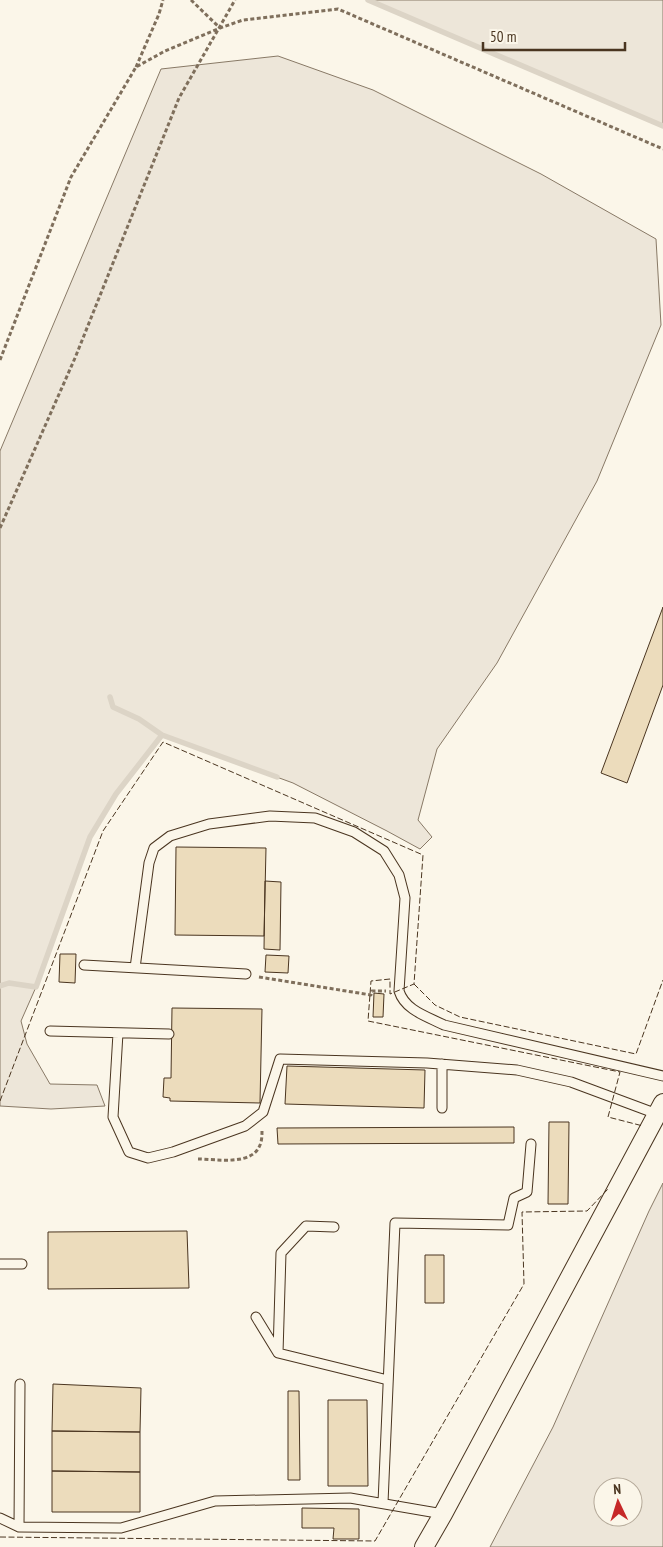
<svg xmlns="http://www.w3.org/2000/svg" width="663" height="1547" font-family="'PT Sans Narrow',sans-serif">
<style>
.green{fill:#ede6d9;stroke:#887966;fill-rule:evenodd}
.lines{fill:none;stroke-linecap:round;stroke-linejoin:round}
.stream{stroke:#dcd4c6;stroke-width:5.5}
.building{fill:#ecdcbc;stroke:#4a3520}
.service-casing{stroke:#4a3520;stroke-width:11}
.minor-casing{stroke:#4a3520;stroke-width:20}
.path{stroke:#7f6f5c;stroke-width:3;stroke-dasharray:4 2.5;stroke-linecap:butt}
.service{stroke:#fbf6e9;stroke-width:9}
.minor{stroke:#fbf6e9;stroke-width:18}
.fence{stroke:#4a3520;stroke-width:1;stroke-dasharray:6 2.5;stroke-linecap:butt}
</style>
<rect width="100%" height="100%" fill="#fbf6e9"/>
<path class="green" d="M368,0H663V126Z
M278,56L373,90L541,174L656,239L661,325L597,481L497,663L437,749L418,820L432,837L420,849L387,831L293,783L162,735L116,794L90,837L69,898L36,987L21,1021L27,1044L50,1084L97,1085L105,1106L51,1109L0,1106V451L161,69Z
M663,1183V1547H490L553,1427L649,1211ZM603,1487H633V1517H603Z"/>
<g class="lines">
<path class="stream" d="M368,0L663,126
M110,697L113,707L139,719L162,735L277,777
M0,986L9,983L36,987L90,837L116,794L162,735"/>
</g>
<path class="building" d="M663,607V685L627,783L601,773Z
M176,847L266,848L264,936L175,935Z
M265,881L281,882L280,950L264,949Z
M60,954H76L75,983L59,982Z
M266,955L289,956L288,973L265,972Z
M374,993L384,994L383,1017H373Z
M172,1008L262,1009L260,1103L170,1101V1098L163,1097L164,1078H171Z
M287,1066L425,1070L424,1108L285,1104Z
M549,1122H569L568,1204H548Z
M514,1127V1143L278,1144L277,1128Z
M187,1231L189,1288L48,1289V1232Z
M425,1255H444V1303H425Z
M53,1384L141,1388L140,1432L52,1431Z
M288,1391H299L300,1480H288Z
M328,1400H367L368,1486H328Z
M52,1431L140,1432V1472L52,1471Z
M52,1471L140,1472V1512H52Z
M302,1508L359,1509V1539H333L334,1528H302Z"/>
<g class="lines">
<defs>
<path id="service" d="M84,965L246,974
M135,968L149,863L154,848L170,836L209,824L270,816L315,818L354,832L384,851L399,875L405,898L399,991C405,1010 426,1016 444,1025L663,1076
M50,1031L169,1034
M118,1033L113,1117L129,1152L148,1158L173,1152L245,1126L263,1112L280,1059L427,1063L517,1070L571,1082L657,1114
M442,1064V1108
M0,1264H22
M256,1317L278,1353L388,1380
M278,1353L281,1253L306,1226L334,1227
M383,1503L395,1223L508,1225L514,1198L527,1192L531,1144
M0,1518L19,1527L121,1528L215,1501L350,1498L443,1514
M19,1527L20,1384"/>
<path id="minor" d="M424,1547L443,1514L663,1103"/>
</defs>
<use href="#service" class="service-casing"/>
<use href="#minor" class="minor-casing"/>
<path class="path" d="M191,0L220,28
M136,67L159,14L163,0
M0,360L71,177L136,67L165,51L220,28L243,20L338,9L663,149
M0,528L75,358L179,98L235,0
M259,977L371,995L372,991H386
M198,1159C217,1159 255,1167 261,1142C262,1138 262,1134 262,1130"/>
<use href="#service" class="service"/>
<use href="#minor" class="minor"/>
<path class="fence" d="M414,984L435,1005L460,1017L636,1054L663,980
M0,1101L103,831L163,742L423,855L414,984L390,994V979L371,981L368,1021L620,1072L608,1117L643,1126
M0,1537L375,1541L524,1284L522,1212L587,1211L608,1189"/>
</g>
<g transform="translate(618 1502) rotate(356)"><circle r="24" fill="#fbf6e9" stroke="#b4a999"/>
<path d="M0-4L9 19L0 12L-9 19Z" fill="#c62828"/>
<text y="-8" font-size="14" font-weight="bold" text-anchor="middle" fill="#4a3520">N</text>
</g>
<path d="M483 42v8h142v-8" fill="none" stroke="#4a3520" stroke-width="2.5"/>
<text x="490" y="42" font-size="15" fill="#4a3520" stroke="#fbf6e9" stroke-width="4" paint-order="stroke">50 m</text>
</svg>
